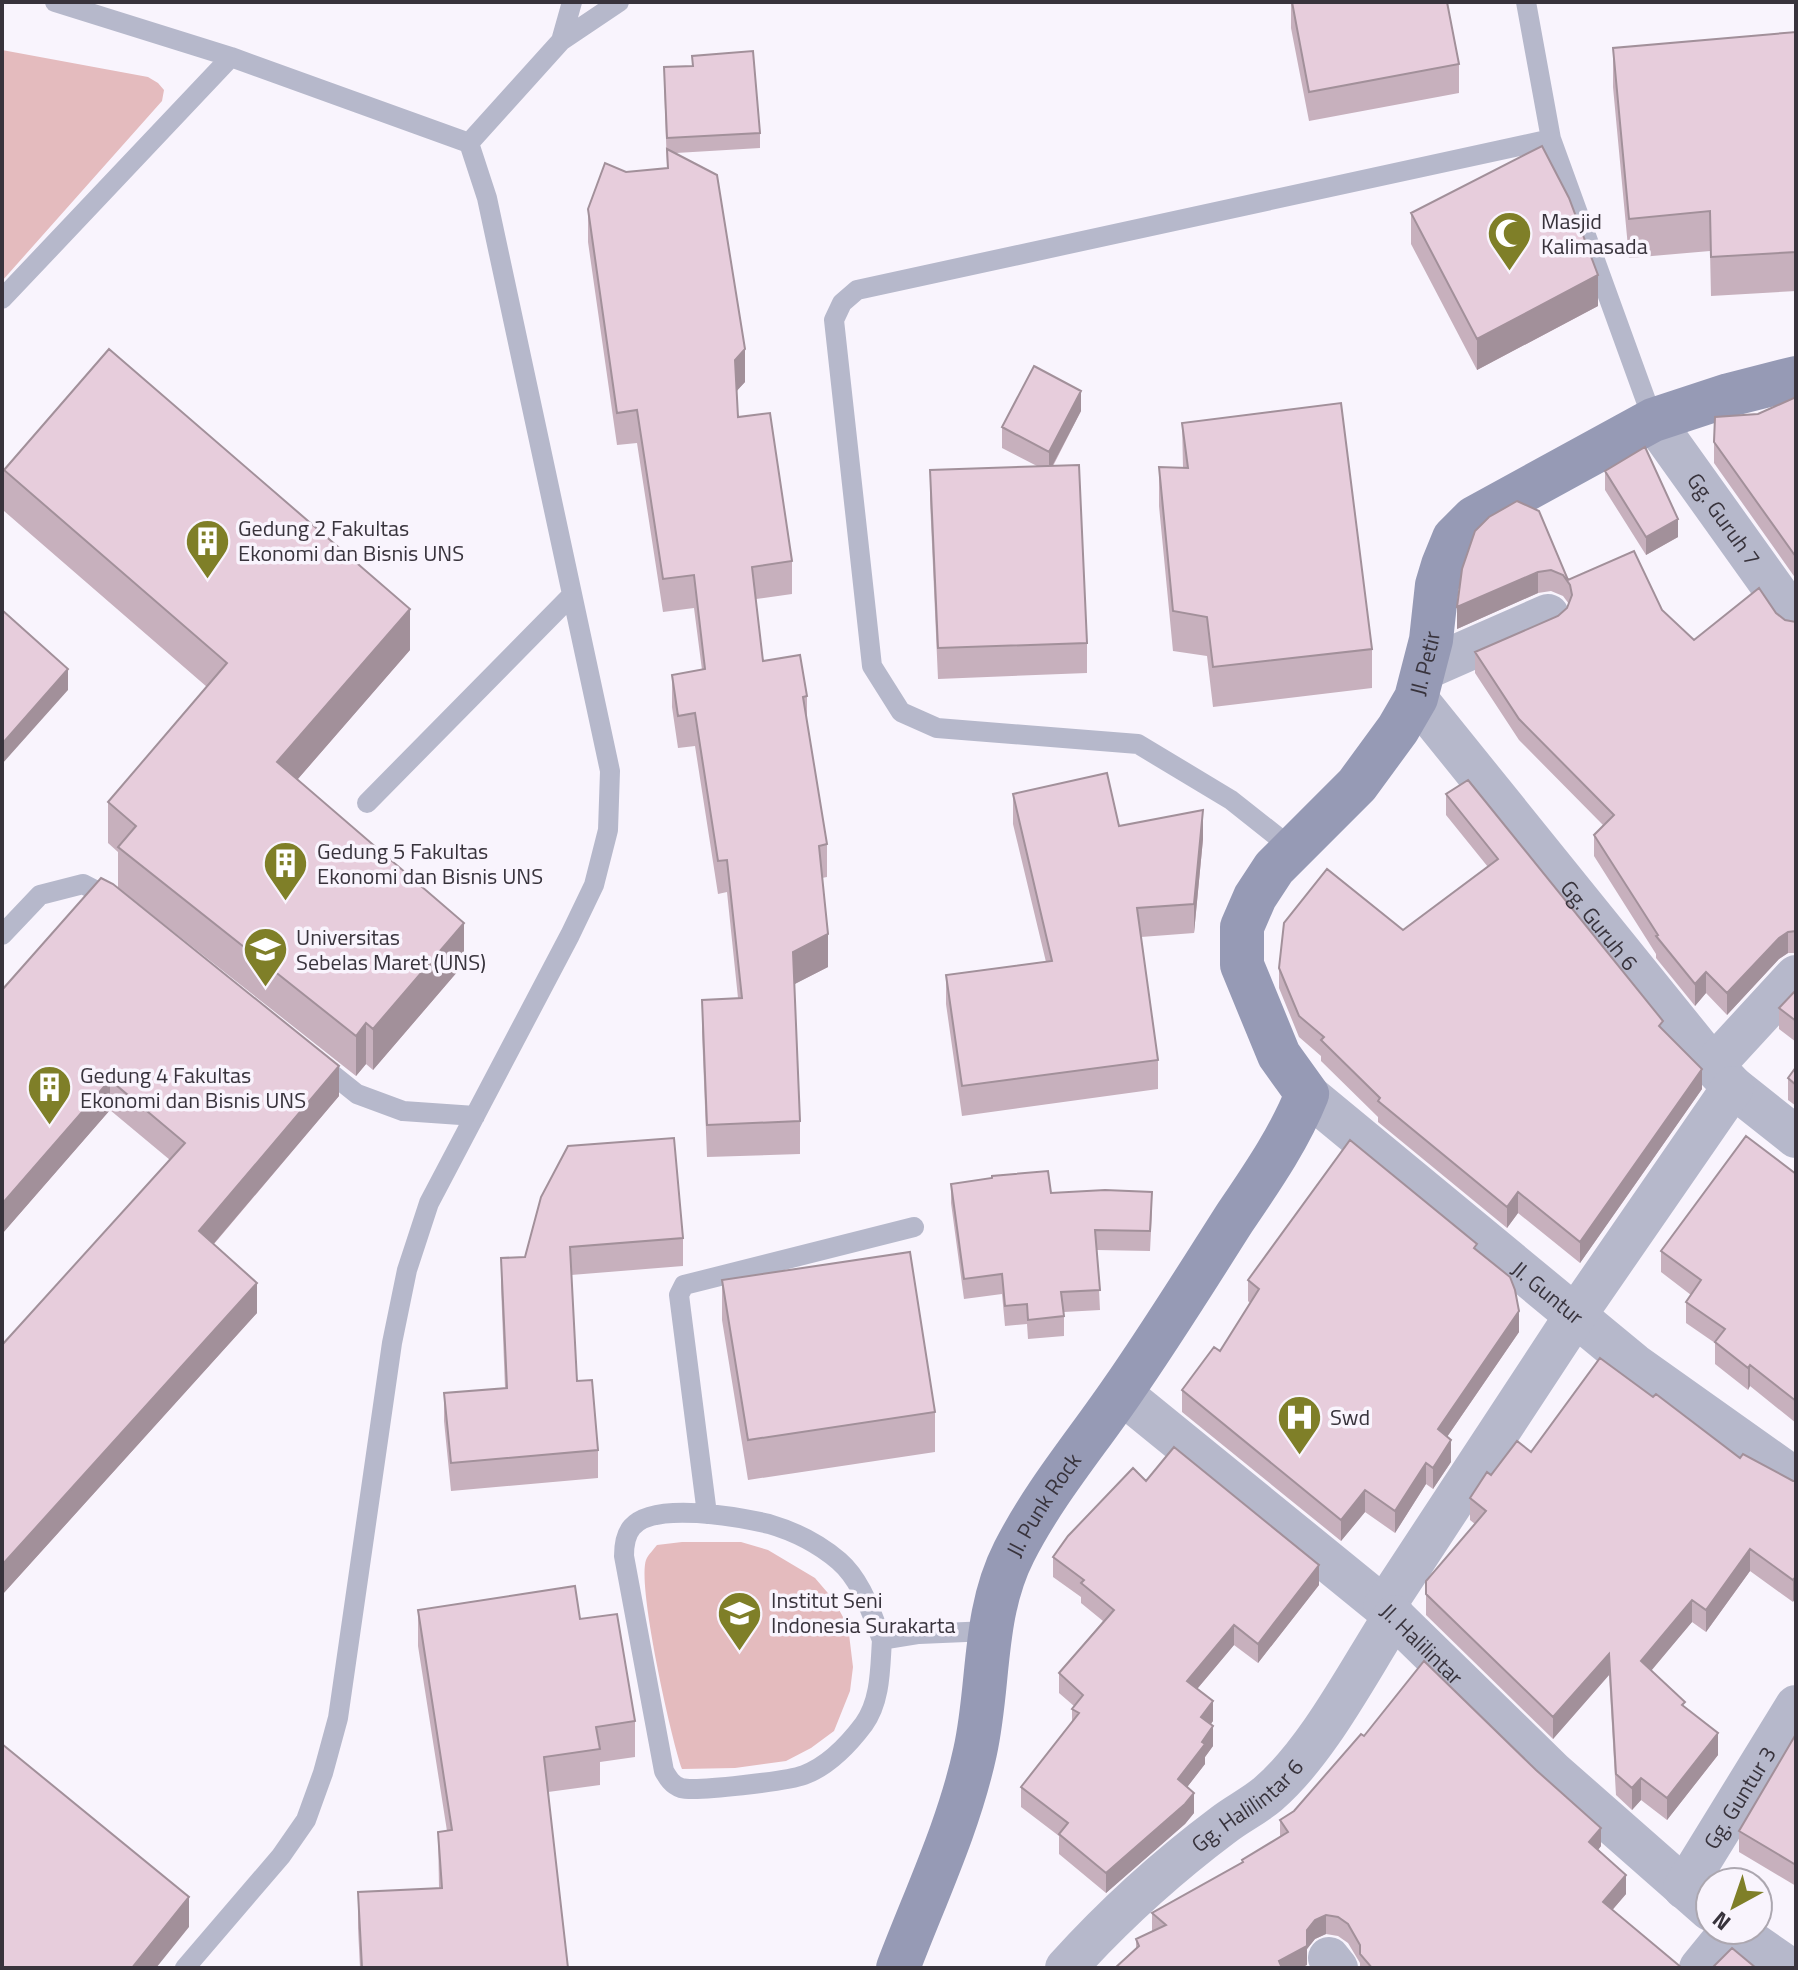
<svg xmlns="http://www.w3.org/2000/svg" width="1798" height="1970" font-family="'Titillium Web',sans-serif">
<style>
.green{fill:#e4bbbe}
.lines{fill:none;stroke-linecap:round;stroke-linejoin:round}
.service{stroke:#b6b8cb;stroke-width:20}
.minor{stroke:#b6b8cb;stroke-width:42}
.secondary{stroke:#969ab5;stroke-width:44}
.wall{fill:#c7b0bd}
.shaded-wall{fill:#a2909a}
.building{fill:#e7cddc;stroke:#a2909a;stroke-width:2}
.labels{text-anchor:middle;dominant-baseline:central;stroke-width:7;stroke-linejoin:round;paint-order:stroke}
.poi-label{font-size:22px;fill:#38333c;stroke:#f9f4fd;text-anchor:start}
.street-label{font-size:22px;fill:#38333c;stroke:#f9f4fd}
</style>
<rect width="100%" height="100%" fill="#f9f4fd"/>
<path class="green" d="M2,50L148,77L158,83L164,90L162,101L2,281Z
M682,1542H741L768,1550L815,1578L833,1599L848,1626L853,1667L850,1691L834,1731L811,1748L786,1761L735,1768L682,1769C671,1738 637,1586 646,1560C648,1555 654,1549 657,1545Z"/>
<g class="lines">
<path class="service" d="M55,2L231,57L469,143L561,41L619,2
M1526,2L1551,139L1653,420
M561,41L572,2
M2,299L231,57
M367,803L572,595
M1293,849L1231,800L1138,744L937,728L901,712L872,666L834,320L842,303L857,290L1551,139
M2,935L40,895L83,884L114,900
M317,1062L357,1094L403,1111L475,1116
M707,1514L679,1295L684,1285L914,1227
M882,1640C871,1613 862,1581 839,1561C819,1544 793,1531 769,1524C739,1517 654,1501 632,1527C625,1535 624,1546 624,1556L664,1771C668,1778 672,1785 681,1788C696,1792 788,1781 804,1775C828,1766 849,1744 864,1724C881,1700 880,1668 882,1640L919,1634L989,1631
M185,1968L281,1856L306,1820L323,1773L338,1718L392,1343L407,1270L429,1203L570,935L594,885L608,830L610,771L487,198L469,143"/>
<g class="minor">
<path id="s1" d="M1653,420L1796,620"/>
<path d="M1425,669L1548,615"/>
<path id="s2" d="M1416,698L1713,1066L1733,1087L1796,1137"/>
<path d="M1713,1066L1796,976"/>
<path id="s3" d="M1307,1094L1634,1364L1796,1479"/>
<path id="s4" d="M1121,1393L1384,1607L1553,1772L1710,1910"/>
<path d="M1384,1607L1575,1316L1733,1087"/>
<path id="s5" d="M1684,1888L1796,1706"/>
<path d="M1734,1930L1789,1968"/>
<path d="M1329,1958L1337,1968"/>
<path id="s6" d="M1066,1968C1113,1916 1167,1867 1223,1825C1237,1814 1254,1806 1268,1794C1318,1751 1358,1672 1394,1616"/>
<path d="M1700,1968L1731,1930"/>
</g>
<path class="secondary" id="s7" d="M898,1968C925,1897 959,1826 975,1752C990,1685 982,1615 1014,1552C1044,1493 1085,1445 1122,1391C1161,1335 1197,1277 1234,1219C1261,1179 1289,1139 1307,1094L1279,1055L1242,965V927L1255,897L1274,868L1357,785L1398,729L1416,698L1431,640L1437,585L1443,565L1454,538L1474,518L1653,420L1729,395L1796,378"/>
</g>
<path class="wall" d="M1291,2L1459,64V93L1309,121L1291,28Z
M1796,32V291L1711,296L1710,251L1629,258L1613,87V48Z
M692,56L760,133V148L676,153L745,382L736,391L738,417L792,561V594L756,599L763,661L807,696V720L827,844V877L822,878L828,967L794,984L800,1121V1154L707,1157L702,1032V1000L738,998L727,892L718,894L695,746L678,748L672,707V675L702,670L694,608L663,612L637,443L617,445L588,242V209L626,172L667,168L664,82L692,66Z
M1411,213L1598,306L1477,370L1411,244Z
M1796,397V579L1714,463V442L1758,414Z
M1081,411L1053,466L1087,643V673L938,679L930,500V470L1037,466L1002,448V427Z
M1182,423L1372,649V688L1213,707L1207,656L1173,651L1159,506V467L1183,468Z
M4,470L410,650L297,780L464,964L373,1070L366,1064L356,1076L118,888V852L108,843V802L207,687L4,511Z
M1605,471L1678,537L1646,555L1605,490Z
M1517,501L1568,580L1662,610L1694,640L1776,613L1785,620L1796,622V953H1788L1779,959L1727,1015L1706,993L1695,1006L1656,958V954L1594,856V835L1603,825L1519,740L1475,673V652L1558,616L1567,608L1569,604L1563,596L1551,591L1538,593L1457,629Z
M1013,794L1119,826L1203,839L1194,933L1141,937L1158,1060V1089L962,1116L946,1004V975L1046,962L1013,824Z
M1446,794L1663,1030L1702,1089L1580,1263L1518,1213L1507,1228L1378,1122V1117L1321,1061V1056L1299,1037L1279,988V968L1403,930L1488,867L1446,815Z
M2,990L339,1096L214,1244L257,1313L2,1595V1345L170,1160L110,1110L2,1234Z
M1796,990V1042L1779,1029V1008Z
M1796,1067V1106L1788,1100V1078Z
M1796,1174V1423L1750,1386L1748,1390L1715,1364V1343L1686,1323V1302L1691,1295L1661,1272V1251Z
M951,1184L1051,1193L1152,1212L1150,1251L1097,1250L1100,1310L1064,1312V1336L1028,1339L1027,1324L1005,1326L1002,1294L964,1299L951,1203Z
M541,1197L683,1238V1266L571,1275L577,1381L598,1450V1478L451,1491L444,1421V1393L505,1388L501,1286V1258L525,1257Z
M1477,1251L1519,1332L1447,1437L1451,1462L1433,1489L1426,1484L1395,1533L1365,1512L1341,1541L1182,1412V1390L1220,1351L1250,1303L1248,1301V1280Z
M722,1280L935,1412V1452L748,1480L722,1320Z
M1653,1397L1740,1458L1793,1481V1602L1750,1571L1706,1632L1692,1622L1651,1670L1685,1707L1718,1755L1667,1820L1641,1800L1632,1810L1616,1795L1609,1675L1553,1739L1426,1615V1581L1475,1524L1470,1520V1498L1491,1475L1531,1452Z
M1146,1481L1319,1585L1258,1663L1234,1645L1197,1689L1213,1721L1211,1724L1213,1746L1205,1757V1764L1187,1787L1194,1813L1185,1824L1106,1893L1059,1854V1836L1021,1807V1787L1072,1722V1709L1074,1706L1059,1693V1673L1103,1621L1081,1603V1597L1053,1577V1557Z
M418,1610L580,1619L635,1721V1757L600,1762V1785L548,1792L568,1968H360L358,1928V1892L439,1888L438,1832L447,1831L418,1646Z
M1796,1734V1886L1739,1852V1831Z
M1364,1736L1601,1846L1598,1850L1626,1894L1612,1910L1682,1968H1360V1963L1348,1943L1338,1936L1326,1934L1315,1939L1307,1949V1965L1136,1949V1939L1152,1931V1913L1242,1863V1860L1280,1837V1820L1294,1811Z"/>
<path class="shaded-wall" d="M1598,275V306L1477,370V339Z
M745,349V382L735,393V360Z
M1081,391V411L1049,472V452Z
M1678,519V537L1646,555V537Z
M1538,572V593L1457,629V607Z
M410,609V650L277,803V762Z
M68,669V690L2,764V744Z
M1203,810V839L1194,933V904Z
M464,923V964L373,1070V1029Z
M1788,932V953L1779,959L1727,1015V993L1779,938Z
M828,934V967L793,985V952Z
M1706,972V993L1695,1006V984Z
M366,1023V1064L356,1076V1036Z
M339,1066V1096L199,1261V1231Z
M1702,1069V1089L1580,1263V1242Z
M110,1080V1110L2,1234V1204Z
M1518,1192V1213L1507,1228V1207Z
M257,1283V1313L2,1595V1565Z
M1519,1311V1332L1438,1450V1429Z
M1750,1365V1386L1748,1390V1368Z
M1451,1440V1462L1433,1489V1468Z
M1426,1463V1484L1395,1533V1511Z
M1365,1490V1512L1341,1541V1520Z
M1750,1549V1571L1706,1632V1610Z
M1319,1565V1585L1258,1663V1644Z
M1796,1576V1597L1793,1602V1580Z
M1692,1600V1622L1641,1683V1661Z
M1234,1625V1645L1187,1701V1681Z
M1609,1654V1675L1553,1739V1717Z
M1213,1701V1721L1201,1737V1717Z
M1213,1726V1746L1205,1757V1764L1178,1799V1779Z
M1718,1733V1755L1667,1820V1798Z
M1641,1778V1800L1632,1810V1788Z
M1194,1793V1813L1185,1824L1106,1893V1873Z
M1601,1828V1846L1589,1861V1842Z
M1626,1875V1894L1603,1921V1902Z
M189,1897V1927L156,1968H132Z
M1326,1915V1934L1315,1939L1307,1949V1965L1301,1968H1279V1961L1315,1920Z"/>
<path class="building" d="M1292,2H1447L1459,64L1309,92Z
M1796,32V252L1711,257L1710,211L1629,219L1613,48Z
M753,51L760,133L667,138L664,67L693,66L692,56Z
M1542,146L1569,198L1598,275L1477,339L1411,213Z
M667,149L717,175L745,349L735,360L738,417L770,413L792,561L752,567L763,661L800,655L807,696L803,697L827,844L819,846L828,934L793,952L800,1121L707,1125L702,1000L742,998L727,860L718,861L695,713L678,716L672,675L705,669L694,575L663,579L637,410L617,413L588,209L605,163L626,172L668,168Z
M109,349L410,609L277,762L464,923L373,1029L366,1023L356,1036L118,847L136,826L108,802L227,663L4,470Z
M1034,366L1081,391L1049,452L1002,427Z
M1796,397V557L1714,442L1715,417L1758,414Z
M1341,403L1372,649L1213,667L1207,617L1173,611L1159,467L1188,468L1182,423Z
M1645,447L1678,519L1646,537L1605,471Z
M1079,465L1087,643L938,648L930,470Z
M1517,501L1539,511L1568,580L1634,551L1662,610L1694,640L1759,588L1776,613L1785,620L1796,622V931L1788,932L1779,938L1727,993L1706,972L1695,984L1656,936L1658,935L1594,835L1614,815L1519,719L1475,652L1558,616L1567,608L1572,595L1570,585L1563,575L1551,570L1538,572L1457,607L1462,569L1475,531L1489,517Z
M2,610L68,669L2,744Z
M1107,773L1119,826L1203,810L1194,904L1137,908L1158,1060L962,1086L946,975L1052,961L1013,794Z
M1468,780L1663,1021L1659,1026L1702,1069L1580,1242L1518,1192L1507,1207L1378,1101L1380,1098L1321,1040L1324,1037L1299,1016L1279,968L1284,923L1327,869L1403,930L1498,859L1446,794Z
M101,878L113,884L339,1066L199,1231L257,1283L2,1565V1345L185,1143L110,1080L2,1204V990Z
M1796,990V1021L1779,1008Z
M1796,1067V1085L1788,1078Z
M1746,1136L1796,1174V1401L1750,1365L1748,1368L1715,1342L1725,1329L1686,1302L1701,1280L1661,1251Z
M674,1138L683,1238L570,1247L577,1381L592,1380L598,1450L451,1463L444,1393L507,1388L501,1258L525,1257L541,1197L568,1146Z
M1350,1140L1477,1244L1474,1248L1510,1277L1515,1290L1519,1311L1438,1429L1451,1440L1433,1468L1426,1463L1395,1511L1365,1490L1341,1520L1182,1390L1214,1347L1220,1351L1259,1289L1248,1280Z
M1048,1171L1051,1193L1105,1190L1152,1192L1150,1231L1095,1230L1100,1290L1061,1292L1064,1316L1028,1320L1027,1304L1005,1306L1002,1274L964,1279L951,1184L992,1178V1176Z
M910,1252L935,1412L748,1440L722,1280Z
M1600,1358L1653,1397L1656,1394L1740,1458L1743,1454L1793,1481H1796V1576L1793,1580L1750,1549L1706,1610L1692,1600L1641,1661L1685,1702L1682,1705L1718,1733L1667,1798L1641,1778L1632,1788L1616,1774L1609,1654L1553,1717L1426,1594V1581L1486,1511L1470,1498L1487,1472L1491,1475L1517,1441L1531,1452Z
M1174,1447L1319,1565L1258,1644L1234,1625L1187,1681L1213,1701L1201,1717L1213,1726L1202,1742L1205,1744L1178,1779L1194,1793L1185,1804L1106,1873L1059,1834L1068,1823L1021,1787L1079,1713L1072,1709L1083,1695L1059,1673L1114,1610L1081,1583L1084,1580L1053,1557L1068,1536L1133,1468L1146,1481Z
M575,1586L580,1619L617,1614L635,1721L596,1727L600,1749L544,1757L568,1968H362L358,1892L442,1888L438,1832L452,1830L418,1610Z
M1424,1661L1536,1770L1601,1828L1589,1842L1626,1875L1603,1902L1682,1968H1372L1360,1954V1945L1348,1924L1338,1917L1326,1915L1315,1920L1307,1930V1946L1279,1961L1282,1968H1115L1139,1946L1136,1939L1166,1925L1152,1913L1243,1862L1242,1860L1288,1832L1280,1820L1294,1811L1361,1734L1364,1736Z
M1796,1734V1865L1739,1831Z
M2,1744L189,1897L132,1968H2Z
M1732,1948L1756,1968H1712Z"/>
<defs>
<symbol id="mosque-pin" viewBox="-11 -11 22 30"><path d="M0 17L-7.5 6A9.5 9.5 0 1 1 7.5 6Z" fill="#7f7f28" stroke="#f9f4fd"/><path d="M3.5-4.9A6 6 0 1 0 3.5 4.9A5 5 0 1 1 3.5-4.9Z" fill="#fff"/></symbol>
<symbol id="building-pin" viewBox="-11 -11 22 30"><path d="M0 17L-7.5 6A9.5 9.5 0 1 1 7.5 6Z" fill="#7f7f28" stroke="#f9f4fd"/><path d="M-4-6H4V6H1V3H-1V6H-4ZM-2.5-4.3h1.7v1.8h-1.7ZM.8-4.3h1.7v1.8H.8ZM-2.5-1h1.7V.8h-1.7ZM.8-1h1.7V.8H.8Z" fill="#fff"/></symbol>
<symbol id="university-pin" viewBox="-11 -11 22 30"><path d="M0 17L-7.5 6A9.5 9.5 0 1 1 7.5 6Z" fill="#7f7f28" stroke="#f9f4fd"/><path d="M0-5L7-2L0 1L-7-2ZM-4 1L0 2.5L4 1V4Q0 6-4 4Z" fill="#fff"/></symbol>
<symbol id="hospital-pin" viewBox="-11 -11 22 30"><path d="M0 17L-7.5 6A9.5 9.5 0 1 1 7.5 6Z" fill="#7f7f28" stroke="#f9f4fd"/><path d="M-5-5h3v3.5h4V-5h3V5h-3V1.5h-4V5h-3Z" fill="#fff"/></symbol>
</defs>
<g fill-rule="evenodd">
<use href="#mosque-pin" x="1484" y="208" width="51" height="69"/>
<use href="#building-pin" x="182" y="516" width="51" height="69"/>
<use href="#building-pin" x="260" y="838" width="51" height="69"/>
<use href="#university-pin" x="240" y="924" width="51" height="69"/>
<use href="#building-pin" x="24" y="1062" width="51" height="69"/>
<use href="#hospital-pin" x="1274" y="1392" width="51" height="69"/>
<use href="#university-pin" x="714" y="1588" width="51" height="69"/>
</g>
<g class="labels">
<g class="poi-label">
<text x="1541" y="221">Masjid<tspan x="1541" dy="25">Kalimasada</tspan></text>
<text x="238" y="528">Gedung 2 Fakultas<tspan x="238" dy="25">Ekonomi dan Bisnis UNS</tspan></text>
<text x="317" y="851">Gedung 5 Fakultas<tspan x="317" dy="25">Ekonomi dan Bisnis UNS</tspan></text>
<text x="296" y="937">Universitas<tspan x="296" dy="25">Sebelas Maret (UNS)</tspan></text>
<text x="80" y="1075">Gedung 4 Fakultas<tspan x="80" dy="25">Ekonomi dan Bisnis UNS</tspan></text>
<text x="1330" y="1417">Swd</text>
<text x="771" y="1600">Institut Seni<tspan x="771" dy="25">Indonesia Surakarta</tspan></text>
</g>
<g class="street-label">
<text stroke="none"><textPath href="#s1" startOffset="122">Gg. Guruh 7</textPath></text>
<text stroke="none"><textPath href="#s7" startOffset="1488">Jl. Petir</textPath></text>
<text stroke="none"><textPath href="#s2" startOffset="292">Gg. Guruh 6</textPath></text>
<text stroke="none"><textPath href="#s3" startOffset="312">Jl. Guntur</textPath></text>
<text stroke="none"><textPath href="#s7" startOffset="490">Jl. Punk Rock</textPath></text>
<text stroke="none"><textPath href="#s4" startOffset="392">Jl. Halilintar</textPath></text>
<text stroke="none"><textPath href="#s5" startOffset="106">Gg. Guntur 3</textPath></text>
<text stroke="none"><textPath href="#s6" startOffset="244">Gg. Halilintar 6</textPath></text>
</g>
</g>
<rect width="1798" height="1970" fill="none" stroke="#38333c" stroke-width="8"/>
<g transform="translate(1734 1906) rotate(220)"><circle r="38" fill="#f9f4fd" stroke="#aca7b0" stroke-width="2"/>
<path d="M0-6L14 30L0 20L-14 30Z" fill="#7f7f28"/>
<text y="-12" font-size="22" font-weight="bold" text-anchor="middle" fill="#38333c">N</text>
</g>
</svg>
